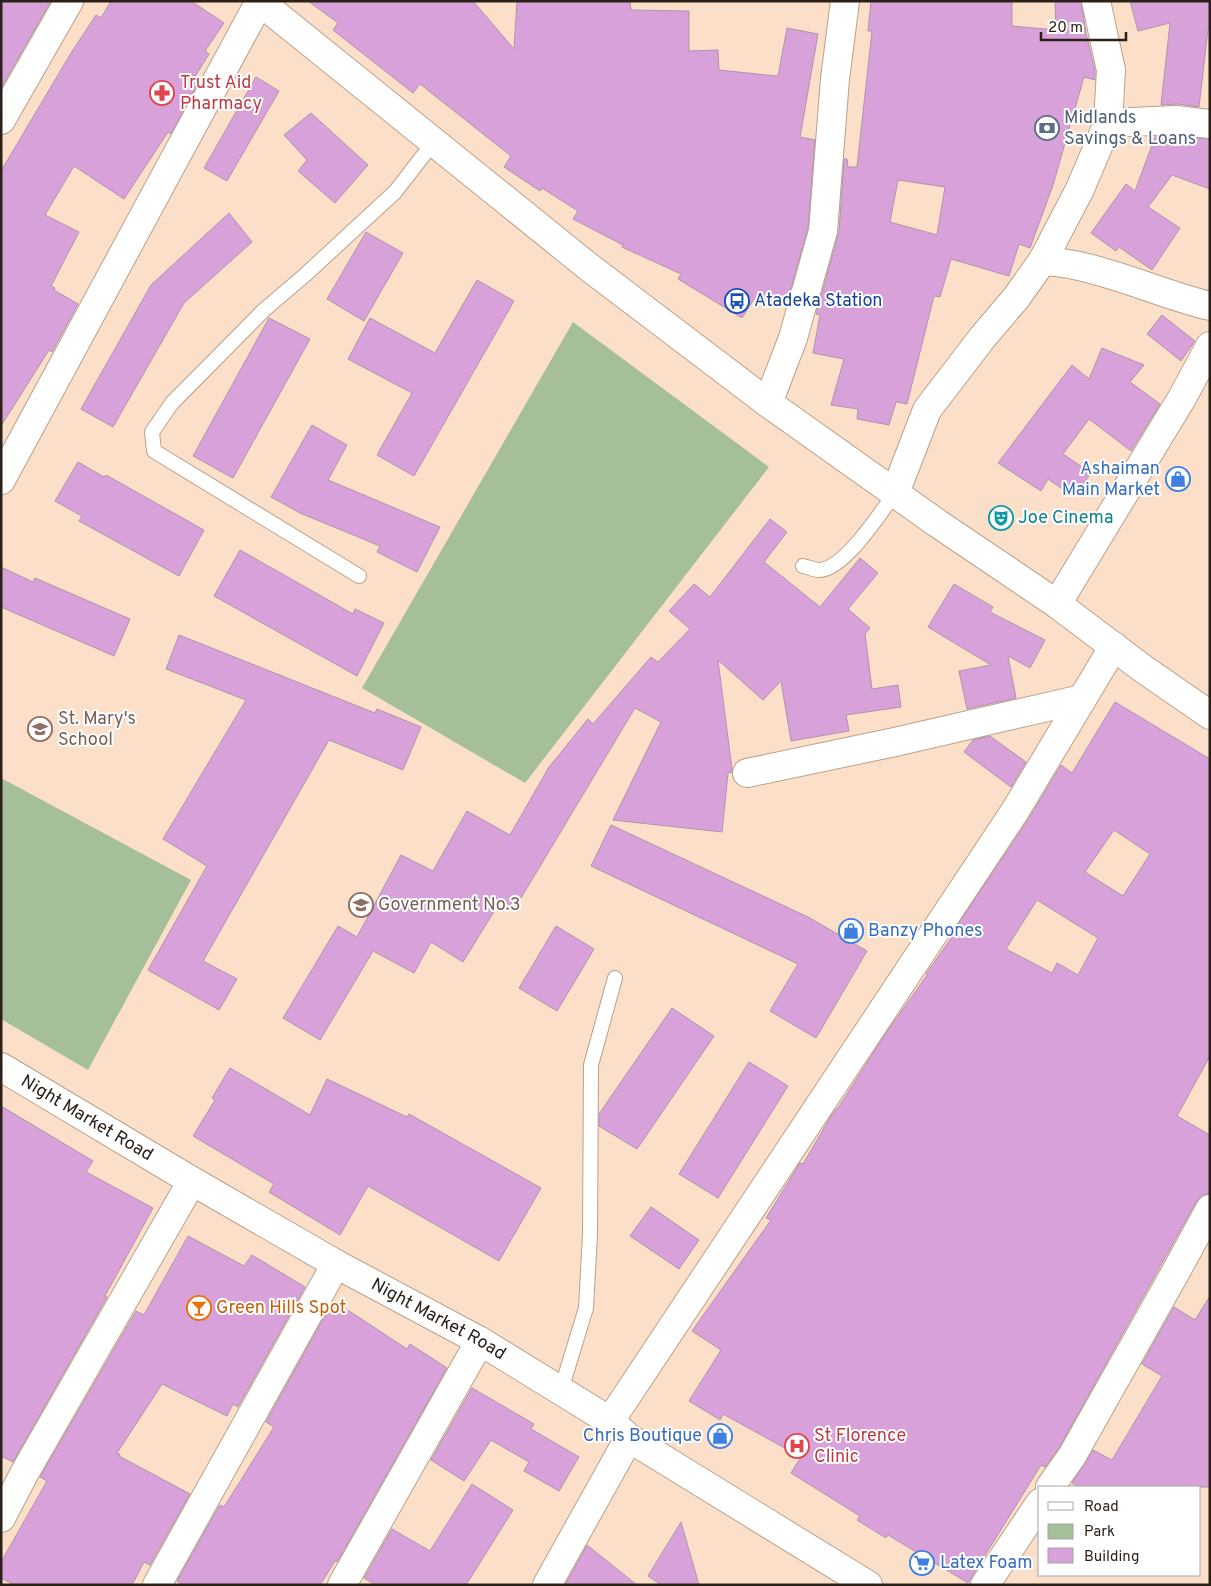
<svg xmlns="http://www.w3.org/2000/svg" width="1211" height="1586" font-family="Overpass,sans-serif">
<style>
.green{fill:#a4bf9a}
.building{fill:#d9a1da;stroke:#ad95ad;fill-rule:evenodd}
.lines{fill:none;stroke-linecap:round;stroke-linejoin:round}
.lane-casing{stroke:#bba18b;stroke-width:16}
.street-casing{stroke:#bba18b;stroke-width:30}
.secondary-casing{stroke:#bba18b;stroke-width:30}
.lane{stroke:#fff;stroke-width:14}
.street{stroke:#fff;stroke-width:28}
.secondary{stroke:#fff;stroke-width:28}
.labels{text-anchor:middle;dominant-baseline:central;stroke-width:4;stroke-linejoin:round;paint-order:stroke}
.health-label{font-size:18px;fill:#be3a42;stroke:#fff;text-anchor:start}
.service-label{font-size:18px;fill:#4e5e75;stroke:#fff;text-anchor:start}
.transit-label{font-size:18px;fill:#164399;stroke:#fff;text-anchor:start}
.shop-label{font-size:18px;fill:#366cbe;stroke:#fff;text-anchor:end}
.culture-label{font-size:18px;fill:#0d838f;stroke:#fff;text-anchor:start}
.education-label{font-size:18px;fill:#785e54;stroke:#fff;text-anchor:start}
.street-label{font-size:18px;fill:#2b2119;stroke:#fff}
.food-label{font-size:18px;fill:#c56008;stroke:#fff;text-anchor:start}
</style>
<rect width="100%" height="100%" fill="#fbdfc8"/>
<path class="green" d="M573,322L769,467L525,783L362,688Z
M1,778L191,880L88,1070L1,1019Z"/>
<path class="building" d="M1,1H51L1,88Z
M111,1H191L224,23L205,51L209,54L194,78L199,81L171,134L168,132L124,199L74,166L45,215L79,232L51,286L55,288L54,290L78,304L52,352L49,350L1,426V171L71,53L96,15L101,18Z
M308,1H473L514,49L517,1H630L631,10L689,11V51L718,50L719,70L776,76H778L787,28L818,34L800,137L815,140L808,228L786,306L754,299L742,318L678,279L681,274L622,247L623,245L573,219L578,211L542,188L540,191L504,167L511,156L420,84L413,93L333,30L338,23Z
M871,1H1012V26L1056,30L1055,1H1081L1086,33L1095,71V80L1084,77L1053,185L1030,248L1019,244L1009,276L951,259L940,297L934,296L907,404L896,402L889,425L857,419L858,409L831,405L844,359L813,353L820,315L816,314L839,232L844,159H847L848,167H857L872,31H868ZM898,180L945,187L937,235L890,222Z
M1130,1H1210V28L1208,29L1199,107L1178,104L1161,105L1170,23L1138,31Z
M256,77L279,91L227,181L204,168Z
M311,113L368,165L335,203L298,171L307,160L284,135Z
M1175,136L1210,139V189L1172,175L1148,207L1180,228L1152,270L1119,247L1116,251L1091,233L1126,184L1135,191L1155,137Z
M229,213L252,242L184,303L113,427L81,409L151,285Z
M366,232L403,253L364,321L327,299Z
M477,280L514,301L414,476L377,455L412,393L348,359L370,318L435,353Z
M1162,315L1195,341L1181,361L1147,334Z
M269,318L310,339L233,478L193,456Z
M1102,348L1144,365L1130,382L1160,404L1131,451L1089,419L1063,454L1091,473L1074,497L1048,479L1041,491L998,463L1072,365L1089,379Z
M312,425L347,445L328,480L440,527L417,572L377,552L380,546L300,513L271,497Z
M78,462L104,477L106,475L204,530L179,576L79,521L82,516L55,501Z
M770,519L787,532L764,562L820,607L860,558L878,573L848,609L870,628L865,634L872,689L898,685L901,707L846,715L849,731L791,741L781,681L763,700L718,660L732,769V772L728,773L722,832L613,820L661,722L635,708L515,908L501,900L463,962L431,942L414,973L373,951L320,1040L283,1018L338,926L357,937L401,855L433,871L467,811L510,835L549,767L588,719L593,724L651,657L658,662L690,629L669,611L694,584L710,597Z
M240,550L353,614L355,609L384,623L357,676L214,596Z
M1,567L33,582L35,578L130,619L114,656L1,607Z
M954,584L993,607L990,612L1045,640L1030,668L1008,656L1016,698L967,709L959,671L991,665L928,627Z
M179,635L375,713L377,709L421,727L403,770L329,740L203,961L237,979L219,1010L148,970L207,866L163,839L246,700L166,669Z
M1115,702L1210,759V1056L1177,1116L1210,1135V1193L1202,1195L1196,1202L1059,1448L1045,1467L1041,1465L968,1583L888,1535L886,1538L857,1520L860,1516L791,1473L801,1457L723,1414L720,1420L689,1401L721,1350L692,1331L771,1220L766,1218L800,1163L803,1164L831,1116L837,1108H838L886,1033L927,975L926,974L954,934L952,933L1028,820L1061,765L1072,773ZM1114,830L1150,854L1123,896L1085,872ZM1037,900L1098,938L1078,975L1057,963L1052,973L1006,949Z
M990,736L1026,762L1011,787L964,752L973,740Z
M611,825L808,917L867,951L816,1038L770,1011L798,964L591,866Z
M556,926L594,949L557,1011L519,988Z
M672,1008L714,1036L637,1149L599,1126V1114Z
M749,1062L788,1086L718,1198L679,1174Z
M230,1068L310,1115L327,1079L407,1117L409,1114L541,1188L499,1261L368,1186L340,1235L269,1192L274,1184L193,1136L215,1100L212,1098Z
M1,1106L93,1161L86,1172L153,1208L105,1296L107,1297L13,1462L1,1456Z
M651,1207L699,1240L679,1269L630,1236Z
M188,1236L244,1266L252,1255L305,1287L238,1407L233,1404L227,1416L162,1384L117,1453L120,1454L119,1456L190,1494L150,1565L144,1562L132,1585H15L1,1578V1562L47,1481L40,1477L136,1311L144,1315Z
M1210,1296V1487H1080L1072,1483L1093,1450L1112,1460L1162,1376L1142,1364L1174,1307L1195,1320Z
M332,1303L336,1306L337,1303L407,1349L410,1344L447,1368L337,1562L335,1561L320,1585H183L177,1581L218,1508L220,1505L224,1507L274,1427L266,1422Z
M472,1388L534,1424L531,1429L579,1457L559,1491L524,1471L529,1462L491,1440L464,1481L431,1460Z
M472,1484L513,1510L466,1585H376L364,1578L392,1529L430,1551Z
M681,1522L699,1585H661L648,1576Z
M587,1545L637,1585H565Z"/>
<g class="lines">
<defs>
<path id="lane" d="M803,566C808,567 814,570 819,570C844,570 881,512 895,493
M359,576L154,451L152,432L172,403L264,310L305,275L395,192L433,143
M561,1390L586,1308L590,1234L591,1065L615,978"/>
<g id="street">
<path d="M1,120L69,1"/>
<path d="M1108,123L1176,120L1210,124"/>
<path d="M1043,260C1053,262 1064,263 1074,265C1120,274 1164,295 1210,306"/>
<path d="M768,403L793,338L823,231L835,79L845,1"/>
<path d="M1,480L260,1"/>
<path d="M895,493L927,410L982,338L1016,298L1043,260L1080,189L1108,123L1111,70L1096,1"/>
<path d="M1057,604L1182,398L1210,346"/>
<path d="M747,773L895,742L1082,699"/>
<path id="s1" d="M1,1067L192,1181L336,1264L480,1341L610,1421L629,1438L868,1585"/>
<path d="M610,1421L1015,811L1114,646"/>
<path d="M1050,1487L1072,1456L1174,1275L1210,1209"/>
<path d="M1,1518L25,1472L192,1181"/>
<path d="M157,1585L336,1264"/>
<path d="M342,1585L480,1341"/>
<path d="M547,1585L629,1438"/>
<path d="M985,1585L1040,1503"/>
</g>
<path id="secondary" d="M259,1L590,268L768,403L937,523L1057,604L1142,668L1210,715"/>
</defs>
<use href="#lane" class="lane-casing"/>
<use href="#street" class="street-casing"/>
<use href="#secondary" class="secondary-casing"/>
<use href="#lane" class="lane"/>
<use href="#street" class="street"/>
<use href="#secondary" class="secondary"/>
</g>
<defs>
<symbol id="pharmacy-ring" viewBox="-11 -11 22 22"><circle r="9.5" fill="#fff" stroke="#e0444e" stroke-width="1.5"/><path d="M-2-6h4v4h4v4h-4v4h-4v-4h-4v-4h4Z" fill="#e0444e"/></symbol>
<symbol id="bank-ring" viewBox="-11 -11 22 22"><circle r="9.5" fill="#fff" stroke="#5c6f8a" stroke-width="1.5"/><path d="M-6-4H6V4H-6ZM0-2.3a2.3 2.3 0 1 0 0 4.6a2.3 2.3 0 1 0 0-4.6Z" fill="#5c6f8a"/></symbol>
<symbol id="bus-ring" viewBox="-11 -11 22 22"><circle r="9.5" fill="#fff" stroke="#1a4fb4" stroke-width="1.5"/><path d="M-5-6H5V4H4V6H2V4H-2V6H-4V4H-5ZM-3.5-4V0h7V-4ZM-3.5 1.2v1.5H-2V1.2ZM2 1.2v1.5H3.5V1.2Z" fill="#1a4fb4"/></symbol>
<symbol id="shop-ring" viewBox="-11 -11 22 22"><circle r="9.5" fill="#fff" stroke="#3f7fe0" stroke-width="1.5"/><path d="M-5-2.5h2.3a2.7 3.5 0 0 1 5.4 0H5L5.5 6h-11ZM-1.5-2.5h3a1.5 2.3 0 0 0-3 0Z" fill="#3f7fe0"/></symbol>
<symbol id="theatre-ring" viewBox="-11 -11 22 22"><circle r="9.5" fill="#fff" stroke="#0f9aa8" stroke-width="1.5"/><path d="M-5-5.5Q0-4 5-5.5V0Q5 5 0 6Q-5 5-5 0ZM-3.3-2.5H-1v1.5H-3.3ZM1-2.5H3.3v1.5H1ZM-2.8 1Q0 5.5 2.8 1Z" fill="#0f9aa8"/></symbol>
<symbol id="school-ring" viewBox="-11 -11 22 22"><circle r="9.5" fill="#fff" stroke="#8d6e63" stroke-width="1.5"/><path d="M0-5L7-2L0 1L-7-2ZM-4 1L0 2.5L4 1V4Q0 6-4 4Z" fill="#8d6e63"/></symbol>
<symbol id="bar-ring" viewBox="-11 -11 22 22"><circle r="9.5" fill="#fff" stroke="#e8710a" stroke-width="1.5"/><path d="M-6-5H6L.8 .8V4.5H3.5V6h-7V4.5H-.8V.8Z" fill="#e8710a"/></symbol>
<symbol id="hospital-ring" viewBox="-11 -11 22 22"><circle r="9.5" fill="#fff" stroke="#e0444e" stroke-width="1.5"/><path d="M-5-5h3v3.5h4V-5h3V5h-3V1.5h-4V5h-3Z" fill="#e0444e"/></symbol>
<symbol id="supermarket-ring" viewBox="-11 -11 22 22"><circle r="9.5" fill="#fff" stroke="#3f7fe0" stroke-width="1.5"/><path d="M-6-5.5h2.5l.6 2H6L4.5 2H-2.5L-4.4-4H-6ZM-1.5 3.2a1.3 1.3 0 1 0 .1 0ZM3 3.2a1.3 1.3 0 1 0 .1 0Z" fill="#3f7fe0"/></symbol>
</defs>
<g fill-rule="evenodd">
<use href="#pharmacy-ring" x="148" y="79" width="28" height="28"/>
<use href="#bank-ring" x="1033" y="114" width="28" height="28"/>
<use href="#bus-ring" x="723" y="287" width="28" height="28"/>
<use href="#shop-ring" x="1164" y="465" width="28" height="28"/>
<use href="#theatre-ring" x="987" y="504" width="28" height="28"/>
<use href="#school-ring" x="26" y="715" width="28" height="28"/>
<use href="#school-ring" x="347" y="891" width="28" height="28"/>
<use href="#shop-ring" x="837" y="917" width="28" height="28"/>
<use href="#bar-ring" x="185" y="1294" width="28" height="28"/>
<use href="#shop-ring" x="706" y="1422" width="28" height="28"/>
<use href="#hospital-ring" x="783" y="1432" width="28" height="28"/>
<use href="#supermarket-ring" x="908" y="1549" width="28" height="28"/>
</g>
<g class="labels">
<g class="health-label">
<text x="180" y="83">Trust Aid<tspan x="180" dy="21">Pharmacy</tspan></text>
<text x="814" y="1436">St Florence<tspan x="814" dy="21">Clinic</tspan></text>
</g>
<g class="service-label">
<text x="1064" y="118">Midlands<tspan x="1064" dy="21">Savings &amp; Loans</tspan></text>
</g>
<g class="transit-label">
<text x="754" y="301">Atadeka Station</text>
</g>
<g class="shop-label">
<text x="1160" y="469">Ashaiman<tspan x="1160" dy="21">Main Market</tspan></text>
<text x="868" y="931" text-anchor="start">Banzy Phones</text>
<text x="702" y="1436">Chris Boutique</text>
<text x="940" y="1563" text-anchor="start">Latex Foam</text>
</g>
<g class="culture-label">
<text x="1018" y="518">Joe Cinema</text>
</g>
<g class="education-label">
<text x="58" y="719">St. Mary's<tspan x="58" dy="21">School</tspan></text>
<text x="378" y="905">Government No.3</text>
</g>
<g class="street-label">
<text stroke="none"><textPath href="#s1" startOffset="100">Night Market Road</textPath></text>
<text stroke="none"><textPath href="#s1" startOffset="505">Night Market Road</textPath></text>
</g>
<g class="food-label">
<text x="216" y="1308">Green Hills Spot</text>
</g>
</g>
<rect width="1211" height="1586" fill="none" stroke="#2b2119" stroke-width="5"/>
<rect x="1038" y="1486" width="162" height="90" fill="#ffffff" stroke="#aaa6a3"/>
<rect x="1048" y="1502" width="25" height="8" fill="#ffffff" stroke="#aaa6a3"/>
<text x="1084" y="1511" font-size="15" fill="#2b2119">Road</text>
<rect x="1048" y="1524" width="25" height="15" fill="#a4bf9a" stroke="#aaa6a3"/>
<text x="1084" y="1536" font-size="15" fill="#2b2119">Park</text>
<rect x="1048" y="1548" width="25" height="15" fill="#d9a1da" stroke="#aaa6a3"/>
<text x="1084" y="1561" font-size="15" fill="#2b2119">Building</text>
<path d="M1041 32v8h85v-8" fill="none" stroke="#2b2119" stroke-width="2.5"/>
<text x="1048" y="32" font-size="15" fill="#2b2119" stroke="#ffffff" stroke-width="4" paint-order="stroke">20 m</text>
</svg>
